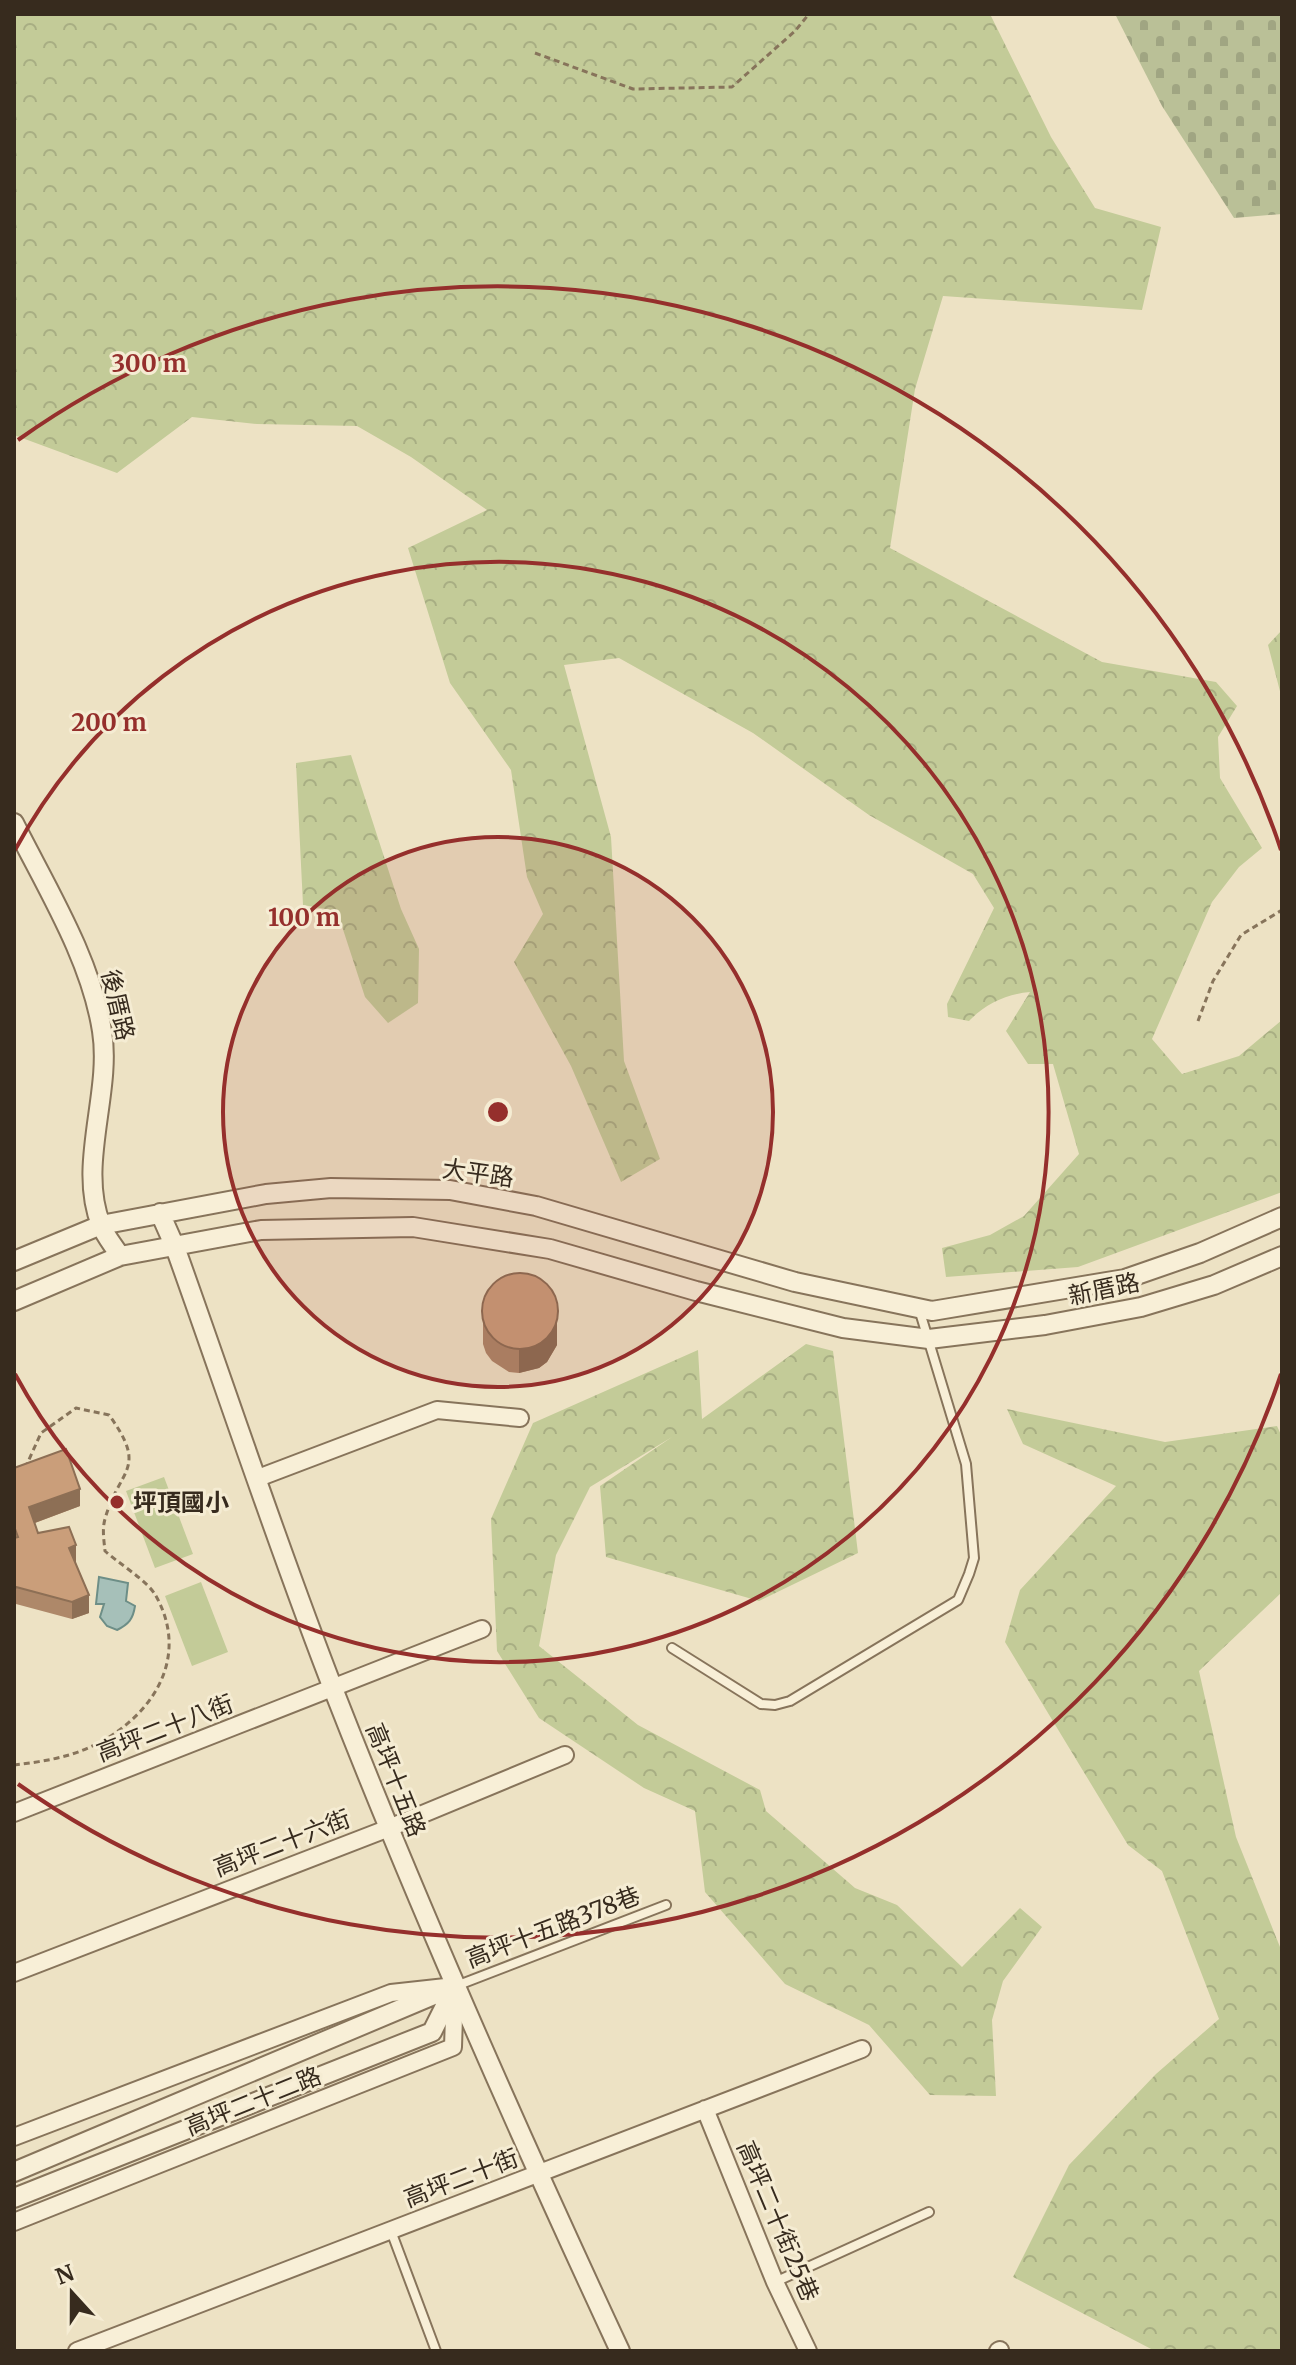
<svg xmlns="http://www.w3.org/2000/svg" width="1296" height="2365" font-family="Merriweather,'Noto Sans TC',serif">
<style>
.grass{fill:#c3cb98}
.forest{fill:url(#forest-crowns)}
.cemetery{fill:url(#cemetery-stones)}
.water{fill:#a6c0b9;stroke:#6d8e87;stroke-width:2}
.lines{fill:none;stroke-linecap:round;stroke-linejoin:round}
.service-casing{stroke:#87745b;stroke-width:12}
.minor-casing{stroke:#87745b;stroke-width:20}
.tertiary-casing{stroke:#87745b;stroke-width:22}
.path{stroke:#87745b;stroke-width:3;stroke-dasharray:6 4;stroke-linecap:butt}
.service{stroke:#f8efd7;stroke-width:8}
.minor{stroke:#f8efd7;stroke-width:16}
.tertiary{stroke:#f8efd7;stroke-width:18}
.wall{fill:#ae8869}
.shaded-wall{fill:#8d6f55}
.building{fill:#ca9e7a;stroke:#8d6f55;stroke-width:2}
.ring{fill:none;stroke:#952f2c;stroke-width:4}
.poi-dot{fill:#952f2c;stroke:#f5ecd3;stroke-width:3}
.labels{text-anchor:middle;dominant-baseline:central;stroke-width:6;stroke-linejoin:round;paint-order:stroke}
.street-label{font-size:24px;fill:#372b1e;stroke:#f5ecd3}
.poi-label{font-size:24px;font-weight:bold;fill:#372b1e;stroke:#f5ecd3;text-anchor:start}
.centre{fill:#952f2c;stroke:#f5ecd3;stroke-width:4}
.ring-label{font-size:24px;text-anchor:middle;font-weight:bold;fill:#952f2c;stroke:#f5ecd3;stroke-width:6;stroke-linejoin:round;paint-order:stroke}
</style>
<defs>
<pattern id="forest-crowns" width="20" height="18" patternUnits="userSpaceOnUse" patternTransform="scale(2)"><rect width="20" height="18" fill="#c3cb98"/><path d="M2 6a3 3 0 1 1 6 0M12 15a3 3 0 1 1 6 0" fill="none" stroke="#a8ae83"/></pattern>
<pattern id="cemetery-stones" width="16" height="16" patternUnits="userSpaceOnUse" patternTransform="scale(2)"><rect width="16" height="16" fill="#bac097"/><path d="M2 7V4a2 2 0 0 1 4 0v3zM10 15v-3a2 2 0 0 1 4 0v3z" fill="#a0a582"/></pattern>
</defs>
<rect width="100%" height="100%" fill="#ede2c4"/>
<path class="grass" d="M164,1477L193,1554L155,1568L126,1491Z
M201,1582L228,1652L192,1666L165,1596Z"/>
<path class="forest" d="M14,14H990L1051,137L1095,208L1161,227L1142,310L943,296L915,389L890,548L1102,662L1216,682L1237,706L1218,737L1220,778L1262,848L1239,867L1212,902L1152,1039L1182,1074L1239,1056L1282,1020V1192L1078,1267L946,1277L942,1248L990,1235L1024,1216L1079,1154L1053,1064H1028L1006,1031L1030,992C1007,994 985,1004 969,1021L948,1017L947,1004L994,908L973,874L869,815L753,733L619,658L564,665L611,837L624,1061L660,1159L621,1182L571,1066L514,962L543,914L527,877L511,770L450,683L408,548L487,510L411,457L357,426L257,424L192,417L117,473L14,435Z
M1282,630V699L1268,645Z
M351,755L401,909L419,949L418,1003L388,1023L365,997L337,911L303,905L296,763Z
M806,1344L833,1351L858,1553L759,1601L606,1557L600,1486L672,1437L590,1487L556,1555L539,1646L638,1725L760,1790L766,1811L855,1888L897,1905L962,1967L1020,1908L1042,1927L1003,1981L992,2020L996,2096L930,2095L869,2025L785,1984L705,1892L695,1811L644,1788L539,1718L497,1651L491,1519L533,1423L698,1350L702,1419Z
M1007,1409L1165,1442L1277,1426L1282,1437V1592L1199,1671L1236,1837L1282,1952V2351H1155L1013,2277L1069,2165L1156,2074L1219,2019L1162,1871L1128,1845L1005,1642L1020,1590L1116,1486L1023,1444Z"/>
<path class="cemetery" d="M1115,14H1282V214L1234,218L1162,106Z"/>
<path class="water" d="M99,1577L128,1583L126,1601L135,1606C133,1619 129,1624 117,1630L107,1626L100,1617L104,1604H96Z"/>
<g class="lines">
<defs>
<path id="service" d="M672,1648L761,1704L775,1705L790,1701L958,1600L969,1574L974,1558L966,1464L919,1309
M456,1986L666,1905
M391,2231L436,2351
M775,2282L929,2212"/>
<path id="minor" d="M258,1478L437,1410L520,1418
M14,1813L482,1629
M14,1973L389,1828L565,1755
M705,2109L775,2282L808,2351
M14,2137L391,1993L455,1986L453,2047L14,2222
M77,2351L862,2049
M998,2351L1000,2350"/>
<path id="tertiary" d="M14,823C46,887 91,959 102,1031C112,1093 77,1165 101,1225C105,1236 114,1246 120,1256
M160,1213L175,1247C228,1395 277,1545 334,1691C421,1914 519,2134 620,2351
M14,1261L101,1225L266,1194L331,1188L450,1190L536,1206L795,1282L932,1311L1125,1279L1200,1253L1282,1217
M14,1301L120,1256L261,1230L413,1227L550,1249L696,1291L843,1328L929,1339L1045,1325L1141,1307L1214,1285L1282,1256
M14,2172L455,1986
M14,2198L432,2032L455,1986"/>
</defs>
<use href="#service" class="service-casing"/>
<use href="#minor" class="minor-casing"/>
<use href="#tertiary" class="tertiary-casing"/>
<path class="path" d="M535,53L633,89L732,87L795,31L809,14
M1198,1021L1213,981L1241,935L1282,910
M14,1765C32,1763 52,1760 69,1755C138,1734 196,1668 156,1596C148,1581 118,1563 105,1551C104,1541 102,1529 105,1519C119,1468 149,1470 109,1415L76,1408L41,1433L27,1464"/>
<use href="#service" class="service"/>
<use href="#minor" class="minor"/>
<use href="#tertiary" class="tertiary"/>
</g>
<path class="wall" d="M483,1321L557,1345L547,1362L539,1368L519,1373L509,1372L492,1361L486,1353L483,1344Z
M14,1468L80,1506L35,1523L38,1533L76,1563L89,1613L72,1619L16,1604L14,1608Z"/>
<path class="shaded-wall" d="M557,1302V1345L547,1362L539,1368L519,1373V1350Z
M80,1489V1506L29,1525V1507Z
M76,1545V1563L69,1565V1548Z
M16,1587V1604L14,1608V1591Z
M89,1595V1613L72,1619V1602Z"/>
<path class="building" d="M482 1311a38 38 0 1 1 76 0a38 38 0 1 1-76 0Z
M66,1449L80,1489L29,1507L38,1533L69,1527L76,1545L69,1548L89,1595L72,1602L16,1587L14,1591V1538L18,1537L14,1526V1468Z"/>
<circle cx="498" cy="1112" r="275" fill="#952f2c" fill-opacity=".12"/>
<g class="ring">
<circle cx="498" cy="1112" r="275"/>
<path d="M15 850A550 550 0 1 1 15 1374"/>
<path d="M1281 1374A826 826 0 0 1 18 1784M18 440A826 826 0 0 1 1281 850"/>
</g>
<circle class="poi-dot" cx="117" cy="1502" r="8"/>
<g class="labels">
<g class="street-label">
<text transform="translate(118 1005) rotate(77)">後厝路</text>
<text transform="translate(478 1173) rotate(8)">大平路</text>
<text transform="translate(1104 1289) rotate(-12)">新厝路</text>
<text transform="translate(165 1728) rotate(-21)">高坪二十八街</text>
<text transform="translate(396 1780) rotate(68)">高坪十五路</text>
<text transform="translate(282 1843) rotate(-21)">高坪二十六街</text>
<text transform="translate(553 1927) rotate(-21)">高坪十五路378巷</text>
<text transform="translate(253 2101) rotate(-22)">高坪二十二路</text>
<text transform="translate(461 2178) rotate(-21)">高坪二十街</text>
<text transform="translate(778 2221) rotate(67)">高坪二十街25巷</text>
</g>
<g class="poi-label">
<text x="133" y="1502">坪頂國小</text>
</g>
</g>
<circle cx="498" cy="1112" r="12" class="centre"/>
<g class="ring-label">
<text x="149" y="372">300 m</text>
<text x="109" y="731">200 m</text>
<text x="304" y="926">100 m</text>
</g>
<rect width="1296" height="2365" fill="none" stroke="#372b1e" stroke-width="32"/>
<g transform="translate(72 2293) rotate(339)" stroke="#f5ecd3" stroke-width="6" paint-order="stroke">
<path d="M0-6L14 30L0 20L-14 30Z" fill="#372b1e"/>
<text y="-12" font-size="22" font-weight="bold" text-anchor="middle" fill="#372b1e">N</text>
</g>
</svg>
